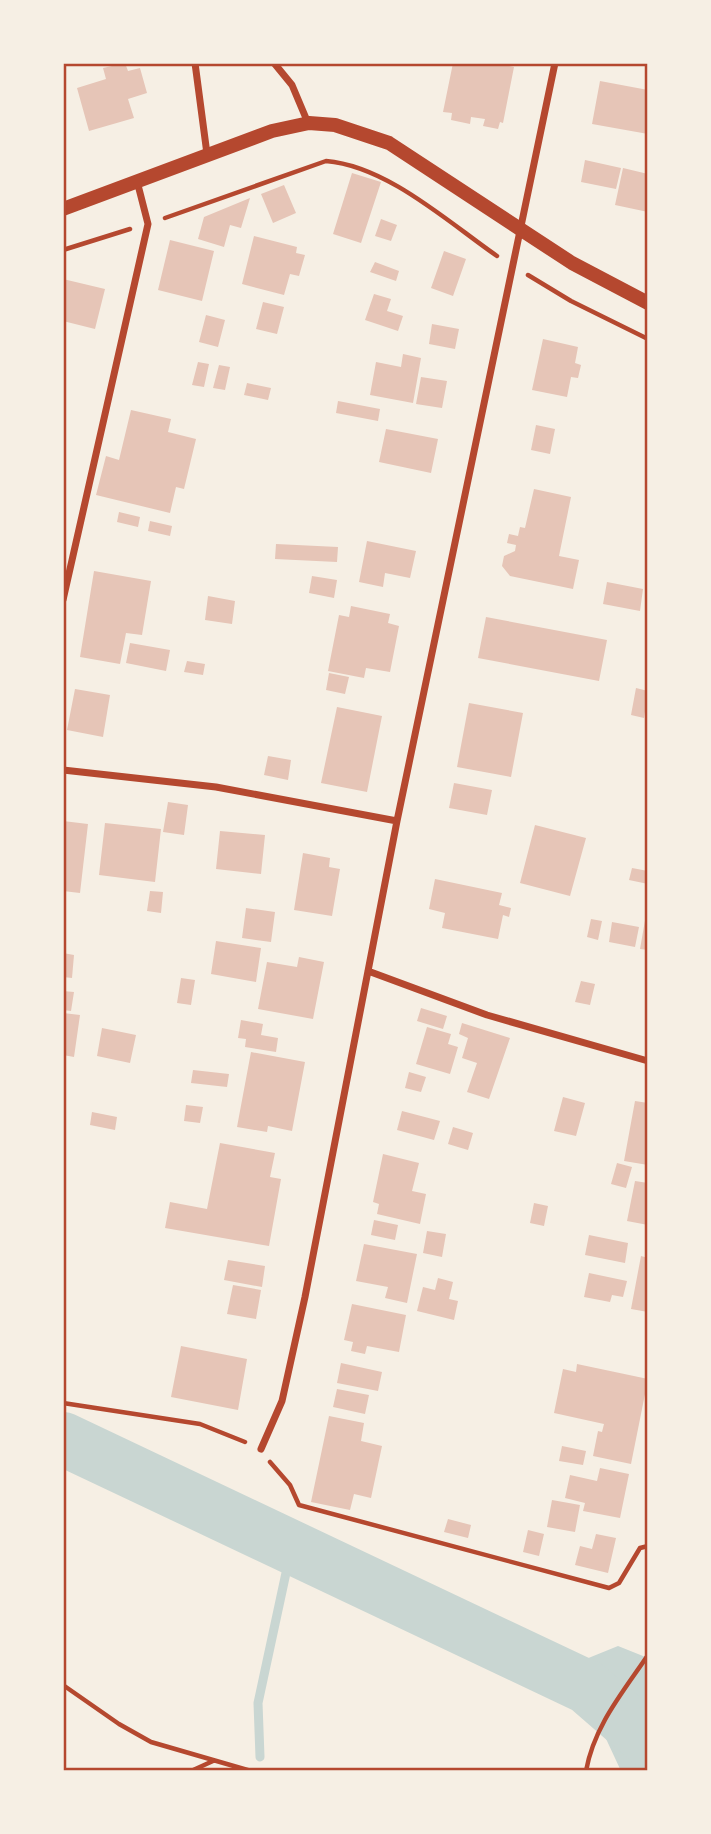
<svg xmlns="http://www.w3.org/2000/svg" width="711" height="1834" font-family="'Roboto Condensed',sans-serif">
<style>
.water{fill:#c9d6d2}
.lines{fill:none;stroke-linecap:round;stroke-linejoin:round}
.stream{stroke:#c9d6d2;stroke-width:9}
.river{stroke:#c9d6d2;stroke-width:54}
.building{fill:#e6c5b7}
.path{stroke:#b5482f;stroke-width:4.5}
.minor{stroke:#b5482f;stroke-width:7}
.secondary{stroke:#b5482f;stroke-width:14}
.neatline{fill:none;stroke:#b5482f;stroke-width:2.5}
</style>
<rect width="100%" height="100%" fill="#f6efe4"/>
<path class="water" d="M618,1646L648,1658V1771H621L594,1713L573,1690L586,1659Z"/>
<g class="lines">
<path class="stream" d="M260,1757L258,1703L292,1545"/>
<path class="river" d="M63,1439L587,1687L648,1740"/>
</g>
<path class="building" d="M125,63L128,71L140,68L147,93L128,99L134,118L89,131L77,88L106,79L103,68Z
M453,63H493L514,67L503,123L500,122L498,129L483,126L485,119L471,117L470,124L451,120L452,113L443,112Z
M600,81L648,90V134L592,124Z
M585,160L621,168L616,189L581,182Z
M623,168L648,174V212L615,205Z
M352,173L381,182L361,243L333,234Z
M284,185L296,213L273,223L261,194Z
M250,198L241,228L230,225L224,247L198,239L204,217Z
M381,219L397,225L391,241L375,236Z
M254,236L297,247L296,253L305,255L299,276L290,274L284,295L242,284Z
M170,240L214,251L202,301L158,290Z
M444,251L466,259L453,296L431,288Z
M375,262L399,271L396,281L370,272Z
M63,279L105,289L95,329L63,321Z
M374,294L391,299L387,311L403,316L398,331L365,320Z
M263,302L284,307L277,334L256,329Z
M206,315L225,320L218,347L199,342Z
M432,324L459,329L455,349L429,344Z
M543,339L578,347L575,363L581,365L578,378L571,377L567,397L532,390Z
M403,354L421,358L413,403L370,395L376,362L401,367Z
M198,362L209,364L204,387L192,385Z
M219,365L230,367L225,390L213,388Z
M421,377L447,381L442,408L416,404Z
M247,383L271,388L268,400L244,395Z
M338,401L380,409L378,421L336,413Z
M131,410L171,419L168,432L196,439L184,489L176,487L170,513L96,495L106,456L119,460Z
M536,425L555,429L550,454L531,450Z
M386,429L438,439L431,473L379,462Z
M534,489L571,497L559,556L579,560L573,589L510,576L502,566L504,556L515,551L516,545L507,543L509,534L518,536L520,527L525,528Z
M119,512L140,517L138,527L117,522Z
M150,521L172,526L170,536L148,531Z
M367,541L416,551L410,578L385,573L383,587L359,582Z
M276,544L338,547L337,562L275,559Z
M94,571L151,581L142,635L126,633L120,664L80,657Z
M312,576L337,580L334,598L309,593Z
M607,582L643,589L640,611L603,604Z
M208,596L235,601L232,624L205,620Z
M351,606L390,614L388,623L399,626L390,672L366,668L364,678L328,671L339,615L349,617Z
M486,617L607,640L599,681L478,658Z
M130,643L170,650L166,671L126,663Z
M187,661L205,664L203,675L184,672Z
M329,673L349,677L345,694L326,690Z
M636,688L648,691L644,718L631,715Z
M75,689L110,695L103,737L67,730Z
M469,703L523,713L511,777L457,767Z
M337,707L382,716L367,792L321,783Z
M268,756L291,760L288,780L264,775Z
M454,783L492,790L487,815L449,808Z
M168,802L188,805L184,835L163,832Z
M63,821L88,824L80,893L63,891Z
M105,823L161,829L155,882L99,875Z
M535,825L586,838L570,896L520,883Z
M220,831L265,835L261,874L216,869Z
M303,853L330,858L329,867L340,869L332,916L294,910Z
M632,868L648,871V884L629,880Z
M435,879L502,893L499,905L511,908L509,917L503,915L498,939L442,928L445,913L429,909Z
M150,891L163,892L161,913L147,911Z
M246,908L275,912L271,942L242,938Z
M647,909H648V950L640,949Z
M591,919L602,921L598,940L587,937Z
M612,922L639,927L635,947L609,942Z
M216,941L261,948L256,982L211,974Z
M63,953L74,955L72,978L63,977Z
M299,957L324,962L313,1019L258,1009L267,962L297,967Z
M181,978L195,980L191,1005L177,1003Z
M581,981L595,984L590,1005L575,1002Z
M63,991L74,992L71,1011L63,1010Z
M421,1008L447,1016L443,1029L417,1021Z
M63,1013L80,1015L74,1057L63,1055Z
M241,1020L263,1024L261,1035L278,1038L276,1052L245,1047L246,1039L238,1038Z
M462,1023L510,1038L489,1099L467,1092L477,1063L462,1058L468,1038L459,1034Z
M427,1027L451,1034L448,1044L458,1047L450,1074L416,1064Z
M102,1028L136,1035L130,1063L97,1056Z
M251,1052L305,1062L292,1131L268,1126L267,1132L237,1127Z
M193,1070L229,1074L227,1087L191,1083Z
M409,1072L426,1077L421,1092L405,1088Z
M563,1097L585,1103L576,1136L554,1131Z
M635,1101L648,1103V1165L624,1161Z
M186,1105L203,1107L200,1123L184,1121Z
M402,1111L440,1121L434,1140L397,1130Z
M92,1112L117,1117L115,1130L90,1125Z
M453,1127L473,1133L468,1150L448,1144Z
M220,1143L275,1153L270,1177L281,1179L269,1246L165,1228L170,1202L207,1209Z
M383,1154L419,1163L412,1191L426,1194L420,1224L377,1214L379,1204L373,1202Z
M617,1163L632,1167L626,1188L611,1184Z
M635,1181L648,1183V1225L627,1221Z
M534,1203L548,1206L544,1226L530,1223Z
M374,1220L398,1225L395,1240L371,1235Z
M427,1231L446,1234L442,1257L423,1253Z
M589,1235L628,1243L625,1263L585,1255Z
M364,1244L417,1254L407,1303L385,1298L388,1287L356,1281Z
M641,1256L648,1258V1312L631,1309Z
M228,1260L265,1266L262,1287L224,1280Z
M589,1273L627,1281L623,1297L612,1295L610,1302L584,1297Z
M438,1278L453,1282L449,1299L458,1301L454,1320L417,1311L423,1287L435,1290Z
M233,1285L261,1290L256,1319L227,1314Z
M352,1304L406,1315L399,1352L367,1346L365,1354L351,1351L353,1342L344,1340Z
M181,1346L247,1359L238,1410L171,1397Z
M341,1363L382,1372L378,1391L337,1383Z
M577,1364L648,1379L631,1464L593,1456L598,1431L602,1432L604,1424L554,1413L563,1369L576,1372Z
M337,1389L369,1395L365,1414L333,1407Z
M329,1416L364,1423L361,1441L382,1446L371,1498L354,1494L350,1510L311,1502Z
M562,1446L586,1451L583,1465L559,1461Z
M600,1468L629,1474L620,1518L583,1511L585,1503L565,1498L570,1475L597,1481Z
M552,1500L580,1505L575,1532L547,1527Z
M448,1519L471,1525L468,1538L444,1532Z
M528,1530L544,1534L539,1556L523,1552Z
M596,1534L616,1538L608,1573L575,1565L580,1546L592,1549Z"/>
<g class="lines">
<path class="path" d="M165,218L326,161C387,166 448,222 497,256
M63,250L130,229
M528,275L571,301L648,339
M63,1403L200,1424L245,1442
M270,1462L290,1485L299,1505L609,1588L619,1583L640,1548L648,1546
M63,1685L119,1724L151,1742L251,1771
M191,1771L213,1761
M586,1771C594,1726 623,1692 648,1655"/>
<path class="minor" d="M195,63L207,154
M274,63L292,85L308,123
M63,600L148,224L137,181
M63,770L216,787L397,821
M368,971L487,1015L648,1061
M261,1449L282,1401L305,1297L397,821L555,63"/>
<path class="secondary" d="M63,209L272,131L309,123L335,125L389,143L572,263L648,303"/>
</g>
<rect width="711" height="1834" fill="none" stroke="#f6efe4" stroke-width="130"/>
<rect x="65" y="65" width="581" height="1704" class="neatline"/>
</svg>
